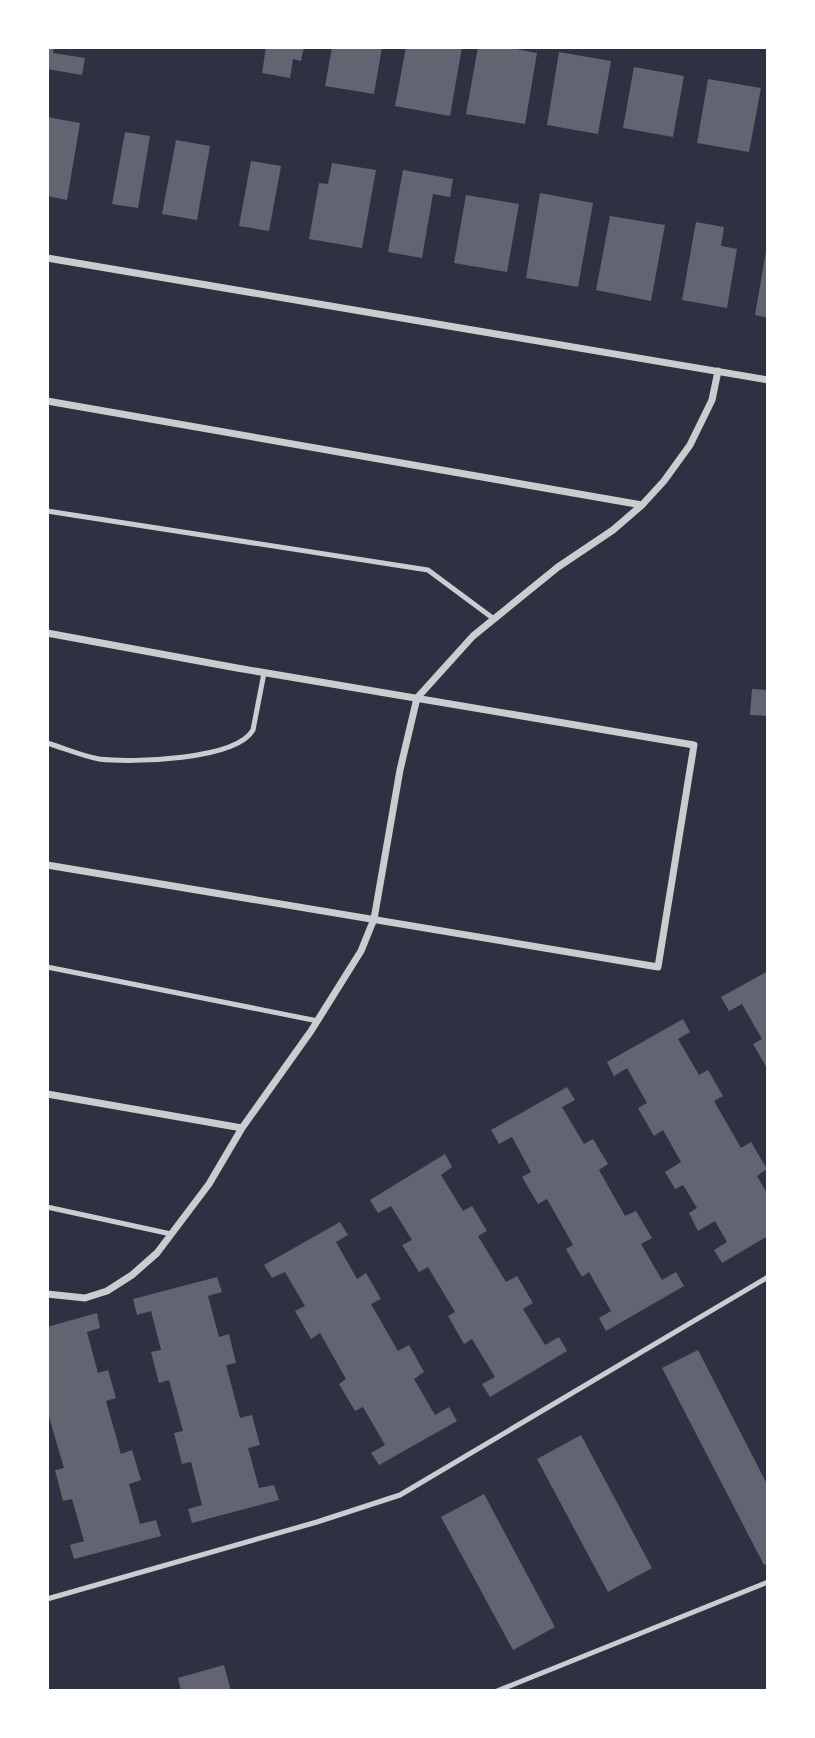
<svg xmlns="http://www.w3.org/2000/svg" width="815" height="1738" font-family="'PT Sans',sans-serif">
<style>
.building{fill:#626471}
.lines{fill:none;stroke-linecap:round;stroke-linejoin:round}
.service{stroke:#caccd0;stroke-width:5}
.minor{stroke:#caccd0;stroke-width:7}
</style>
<rect width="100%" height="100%" fill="#2d3142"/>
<path class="building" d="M47,47H54L53,53L85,58L82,75L47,69Z
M266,47H304L301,61L293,59L290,78L262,73Z
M332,47H382L374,94L325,86Z
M406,47H462L450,116L395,106Z
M478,47H506L537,53L525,124L466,114Z
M559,52L611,61L598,134L547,125Z
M634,67L684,76L673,137L623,128Z
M708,79L761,88L749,152L697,143Z
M47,117L80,123L67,200L47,196Z
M125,132L150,136L138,208L112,204Z
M176,140L210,146L197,220L162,214Z
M251,161L281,166L269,231L239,226Z
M332,163L376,170L362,248L309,239L319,183L328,184Z
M403,170L453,179L450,197L433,194L422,258L388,252Z
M540,193L593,203L578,287L526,278Z
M466,195L519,204L507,272L454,263Z
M610,216L665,225L651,301L596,290Z
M696,222L724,227L721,246L737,249L727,308L682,300Z
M766,251L768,252V318L755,315Z
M752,689L768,690V716L750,715Z
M768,971V1070L753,1044L762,1039L742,1004L729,1011L721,997Z
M683,1019L690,1032L678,1039L699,1075L708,1070L723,1096L714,1101L741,1148L751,1142L767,1169L757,1176L768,1195V1236L722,1263L714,1250L727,1242L715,1221L698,1231L689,1213L697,1208L683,1185L675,1189L665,1172L681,1162L663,1130L654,1136L638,1108L647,1103L627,1068L614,1076L607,1062Z
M567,1087L575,1100L562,1107L584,1144L593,1139L608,1164L599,1170L625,1216L636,1211L652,1238L641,1244L662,1280L676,1272L684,1286L606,1331L599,1318L611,1311L589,1272L582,1277L566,1249L573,1245L547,1199L538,1204L522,1177L531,1172L512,1137L499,1144L491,1130Z
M445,1154L452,1167L441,1175L463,1211L472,1206L487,1231L478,1236L506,1282L517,1276L533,1303L523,1309L545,1345L559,1337L567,1351L490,1397L482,1384L495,1377L472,1339L464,1344L448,1316L455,1312L428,1267L419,1272L402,1245L412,1240L391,1206L378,1213L370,1200Z
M340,1222L348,1235L336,1242L357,1279L366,1273L381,1299L371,1304L398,1351L409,1345L424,1372L414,1379L435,1415L449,1407L457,1421L379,1465L371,1453L385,1445L363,1407L355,1411L339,1384L346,1379L320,1333L311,1339L295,1311L305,1306L285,1272L272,1278L264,1265Z
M217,1277L222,1292L208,1296L219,1337L229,1334L236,1363L226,1365L240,1418L252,1415L260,1445L248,1448L259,1488L274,1485L279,1500L192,1523L188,1509L202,1505L191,1462L182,1464L174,1433L183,1431L169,1380L159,1383L151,1352L161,1350L151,1311L137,1315L133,1299Z
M97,1313L100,1328L87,1332L98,1373L108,1370L116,1398L106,1401L121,1454L132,1450L141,1480L129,1484L140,1524L156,1520L161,1536L74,1559L70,1545L84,1541L72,1499L63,1501L55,1470L64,1468L49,1417L47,1418V1327Z
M698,1350L768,1486V1563L764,1565L662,1368Z
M581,1435L652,1568L608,1592L537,1459Z
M484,1494L555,1627L513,1650L441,1517Z
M224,1665L231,1691H181L178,1678Z"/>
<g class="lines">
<path class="service" d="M47,511L428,570L494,619
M47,743C64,748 82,756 99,759C132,763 236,760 253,730L264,673
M47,967L318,1021
M47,1207L171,1234
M47,1599L317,1522L400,1495L768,1277
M497,1691L768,1582"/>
<path class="minor" d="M47,258L768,380
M47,401L642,505
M47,633L237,668L694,745L658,967L47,865
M47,1094L242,1128
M47,1294L85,1298L107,1291L132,1275L157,1253L209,1184L242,1128L311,1031L361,951L374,919L400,770L417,698L473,636L558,567L613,530L642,505L664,481L690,445L712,400L718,371"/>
</g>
<rect width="815" height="1738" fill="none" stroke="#ffffff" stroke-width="98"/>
</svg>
